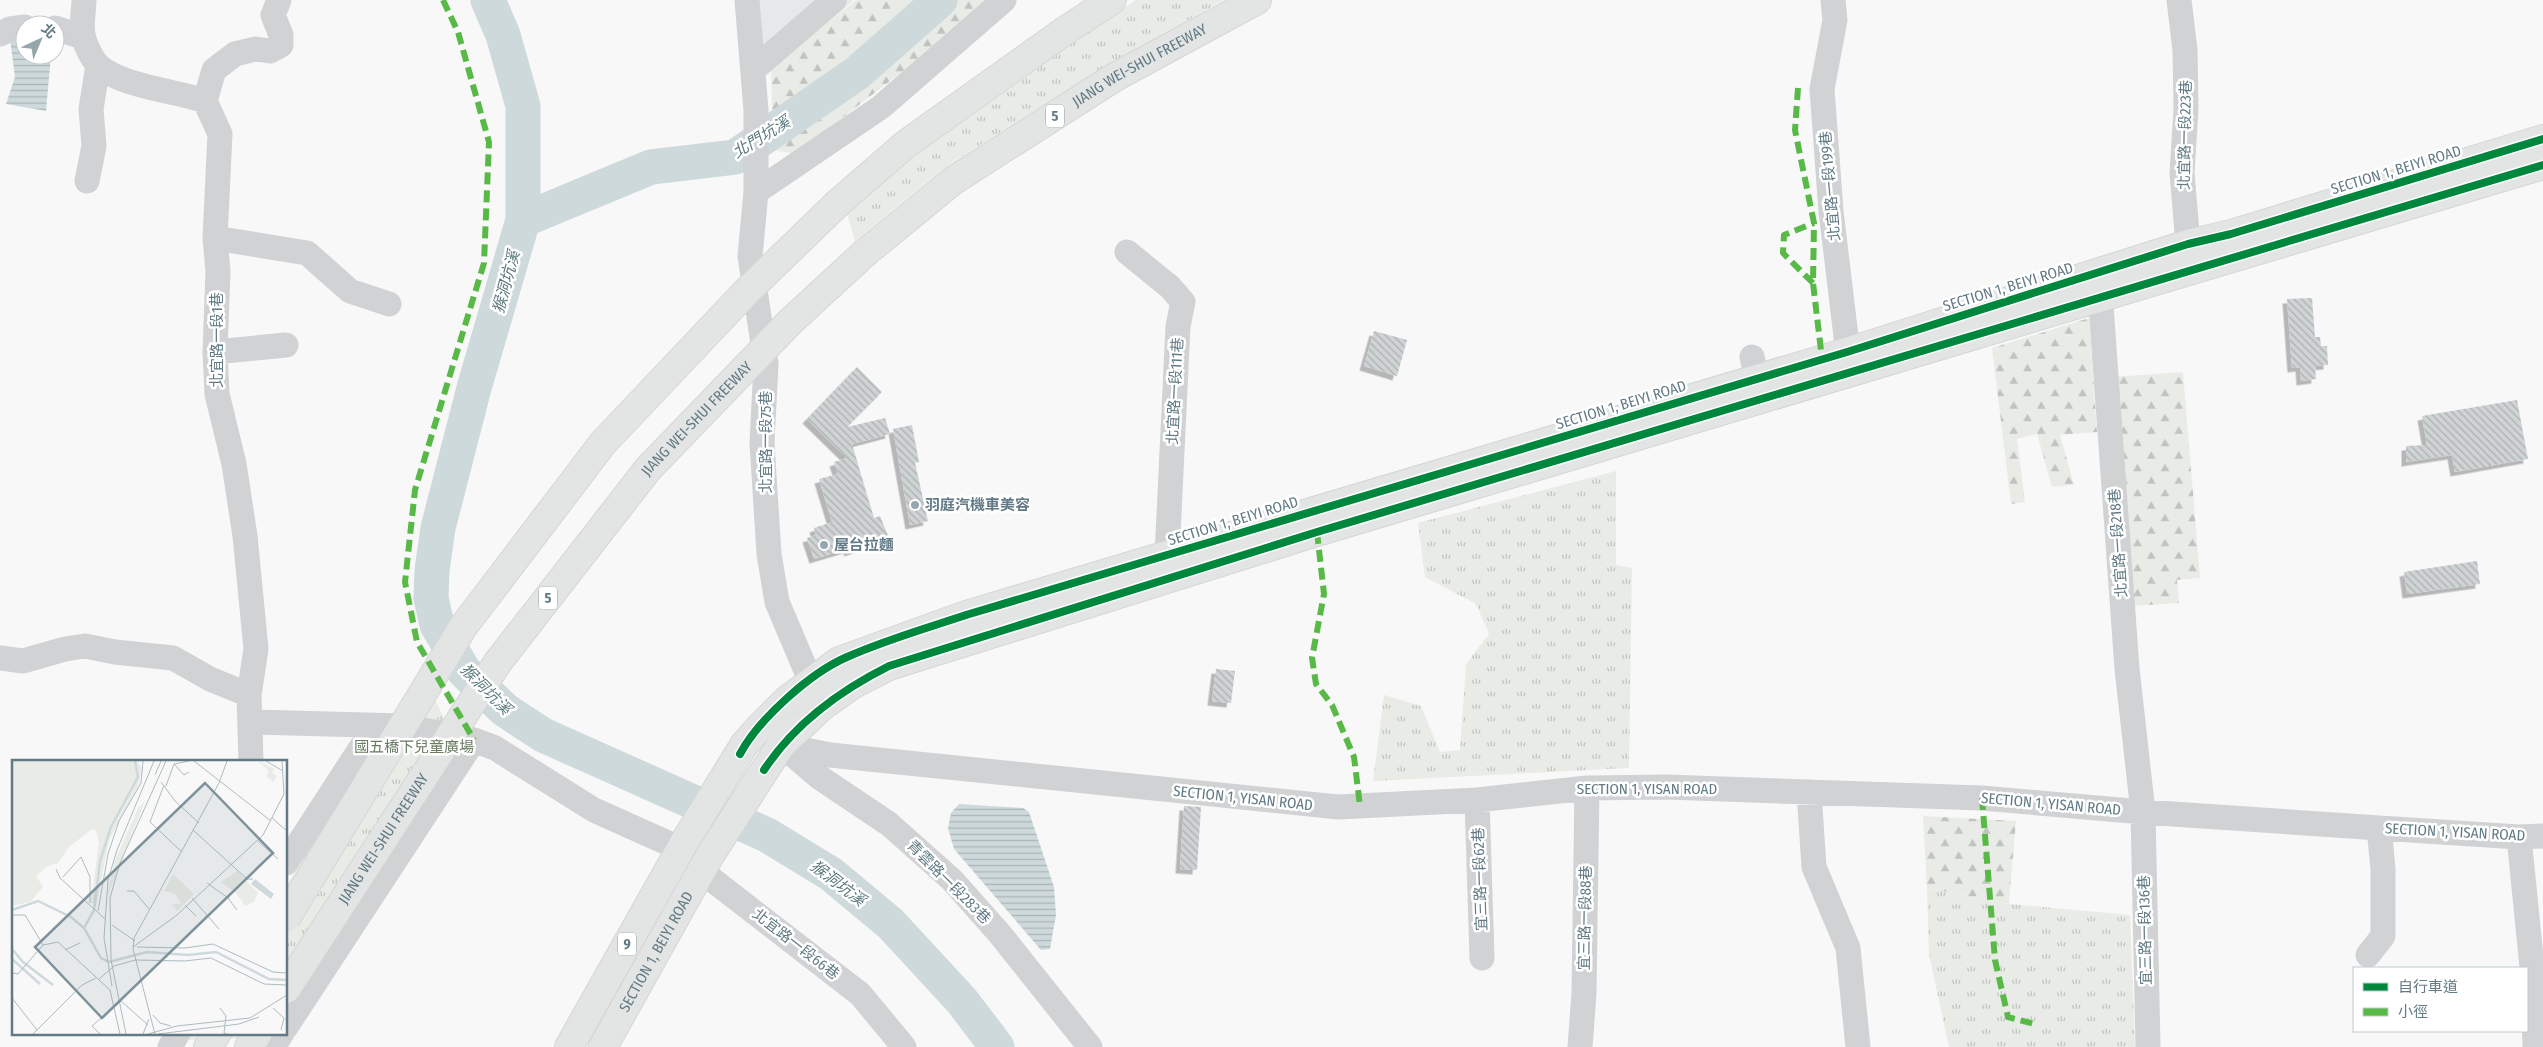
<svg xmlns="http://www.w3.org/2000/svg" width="2543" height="1047" font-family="'Fira Sans Condensed','Noto Sans TC',sans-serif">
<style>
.built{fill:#e6e9e9}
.grass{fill:url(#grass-tufts)}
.forest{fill:url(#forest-firs)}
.water{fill:url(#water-rules)}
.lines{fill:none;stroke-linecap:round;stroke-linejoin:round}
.river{stroke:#ced9db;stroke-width:35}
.building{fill:url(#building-back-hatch);filter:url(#shadow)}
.major-casing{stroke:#d4d6d6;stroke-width:30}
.highway-casing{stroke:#d5d6d6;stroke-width:30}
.minor{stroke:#d0d2d3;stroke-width:25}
.major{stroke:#e3e4e4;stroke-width:28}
.highway{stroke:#e3e4e4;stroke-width:28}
.highway-bridge-casing{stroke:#d5d6d6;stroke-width:30;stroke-linecap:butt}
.highway-bridge{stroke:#e3e4e4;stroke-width:28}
.quiet{stroke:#58b947;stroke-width:6;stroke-dasharray:12 6;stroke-linecap:butt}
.cycleway-casing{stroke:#fff;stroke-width:11}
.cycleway{stroke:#00873e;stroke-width:8}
.poi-dot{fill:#96a6ad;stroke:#fff;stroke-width:2}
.labels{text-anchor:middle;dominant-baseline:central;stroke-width:5;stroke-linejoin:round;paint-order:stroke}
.shield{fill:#fff;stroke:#90a2aa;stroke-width:1}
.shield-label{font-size:14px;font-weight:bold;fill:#617a85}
.street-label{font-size:15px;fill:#617a85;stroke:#fff}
.poi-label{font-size:15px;font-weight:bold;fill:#617a85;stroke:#fff;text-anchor:start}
.park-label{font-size:15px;fill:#697b61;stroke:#fff}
.water-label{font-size:16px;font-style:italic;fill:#5c7a7e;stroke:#fff}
.inset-river{fill:none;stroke:#ced9db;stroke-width:2.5}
.inset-road{fill:none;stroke:#aebbc0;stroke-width:1}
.view{fill:#7e929b;fill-opacity:0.15;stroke:#7e929b;stroke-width:2.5}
.inset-edge{fill:none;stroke:#617a85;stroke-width:2.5}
</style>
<defs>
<pattern id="grass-tufts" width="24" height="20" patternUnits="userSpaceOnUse" patternTransform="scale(1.25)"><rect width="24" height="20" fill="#e9ece6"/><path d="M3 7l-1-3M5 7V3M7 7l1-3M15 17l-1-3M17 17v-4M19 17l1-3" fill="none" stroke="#c0c4c0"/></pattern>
<pattern id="forest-firs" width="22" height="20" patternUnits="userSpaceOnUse" patternTransform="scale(1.25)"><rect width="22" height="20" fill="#e9ece6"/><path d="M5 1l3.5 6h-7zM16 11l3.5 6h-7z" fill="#c0c4c0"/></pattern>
<pattern id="water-rules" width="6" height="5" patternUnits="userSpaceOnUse" patternTransform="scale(1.25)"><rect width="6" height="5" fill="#ced9db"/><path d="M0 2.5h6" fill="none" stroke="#abb5b7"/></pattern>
<pattern id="building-back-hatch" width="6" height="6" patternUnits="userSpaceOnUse" patternTransform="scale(1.25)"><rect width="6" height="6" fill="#d0d3d4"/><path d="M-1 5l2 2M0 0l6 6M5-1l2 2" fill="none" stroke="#acb0b2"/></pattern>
<filter id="shadow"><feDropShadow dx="-4.5" dy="4.5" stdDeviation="0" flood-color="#0004"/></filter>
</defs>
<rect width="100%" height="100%" fill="#f8f8f8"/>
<path class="built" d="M756,0H854L793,53L763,76Z"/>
<path class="grass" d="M1136,0H1223L1056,97L948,165L855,241L847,213L915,154L1006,87Z
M1616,471V565L1632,568L1629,768L1373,781L1384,695L1421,706L1440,752L1460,750L1466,664L1489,634L1476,604L1425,577L1418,523Z
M421,673L457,743L286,1006V886Z
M1927,888L2009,904L2130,915L2135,1047H1949L1929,954Z
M192,1033H268L265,1038L188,1040Z"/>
<path class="forest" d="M856,0H996L795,154L773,150L771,68Z
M2089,318L2097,432L2060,435L2074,485L2052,487L2037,434L2017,439L2025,502L2011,504L1992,348Z
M2183,372L2200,578L2177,580L2179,603L2132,606L2113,377Z
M1923,816L2016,821L2009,904L1927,888Z"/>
<path class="water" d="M25,36V55H51L46,111L6,104L15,77L10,39Z
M959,804L1023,808L1029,812L1054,887L1056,915L1050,949L1041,950L954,849L948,828L951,813Z"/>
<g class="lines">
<path class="river" d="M488,0L503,35L523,106V220L474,388L438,528L432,570L431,598L437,625L464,671L505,710L543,735L767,835L831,874L891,924L962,1001L997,1047
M523,220L651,167L735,157L857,73L940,0"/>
</g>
<path class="building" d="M2312,298L2315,337H2320L2321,346H2327L2328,365L2315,366L2316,379L2301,381L2300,367L2292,368L2287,299Z
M1374,331L1407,340L1397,376L1364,366Z
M857,367L882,392L847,427L885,418L890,434L852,444L874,518L880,516L889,538L849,552L848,549L814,559L807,538L816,535L814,528L832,522L819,479L838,474L834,462L847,458L807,419Z
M2517,400L2528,459L2455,472L2452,455L2406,462V446L2427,445L2422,416Z
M912,425L919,462L915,463L928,521L910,525L893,429Z
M2477,561L2480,584L2407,594L2404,572Z
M1216,669L1235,671L1231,703L1212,701Z
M1184,806L1201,807L1197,870L1180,869Z"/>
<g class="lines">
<defs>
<g id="major">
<path d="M569,1047L685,841L744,745L760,727L787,700L839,661L966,615L1847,352L2188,244L2231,234L2543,139"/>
<path id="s1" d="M603,1047L709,857L781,745L821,707L852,685L889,666L1317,532L2543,165"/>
</g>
<g id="highway">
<path d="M839,202L906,144L1066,30L1112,0"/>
<path id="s2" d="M866,252L954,180L1115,77L1257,0"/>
<path d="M208,1047L217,1033"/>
<path d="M249,1047L258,1033"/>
</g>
</defs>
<use href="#major" class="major-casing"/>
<use href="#highway" class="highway-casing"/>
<path class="minor" d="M84,0C84,12 80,27 84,39C86,46 93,61 99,66C121,86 176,91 205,101L220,134L215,238L218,271L215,352L217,394L234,464L245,536L256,649L249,695L251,761
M747,0L756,110V192L750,256L766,364L762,443L769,554L777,602L819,701
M1833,0L1835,20L1822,89L1831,211L1850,370
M2179,0L2185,50L2186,109L2182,173L2188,244L2192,262
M55,28L83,37
M0,34L10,29L25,27
M753,70L834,0
M205,101L214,70L235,54L256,49L270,51L281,45V35L273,15L279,0
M87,181L94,146L91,109L98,65
M756,192L881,107L1004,0
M215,238L307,253L350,291L389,304
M1127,252L1170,287L1183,302L1178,326L1167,556
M2099,278L2127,669L2143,812L2148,1047
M215,352L286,345
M1752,357L1757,378
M0,658L23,661L65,649L85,646L115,652L173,658L210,679L249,695
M251,722L403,726L474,740L495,748L594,810L681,849L701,871L860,994L904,1047
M768,734L781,745L830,755L1338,807L1477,800L1587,788L1666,787L1982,798L2143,812L2379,828L2519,837L2543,836
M785,748L819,777L889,824L952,880L999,933L1090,1047
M1809,792L1814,867L1848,948L1858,1047
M1477,800L1482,958
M2519,837L2533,977L2535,1047
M286,863L375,726
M2368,955L2383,936V869L2379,828
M286,1027L474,740
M170,1047L178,1033
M273,1047L282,1033
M1580,1047L1584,993L1587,788"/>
<use href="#major" class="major"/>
<use href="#highway" class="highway"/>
<defs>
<g id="highway-bridge">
<path d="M286,918L463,627L603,443L746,292L839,202"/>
<path id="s3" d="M286,989L498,662L648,469L791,321L866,252"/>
</g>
</defs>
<use href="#highway-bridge" class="highway-bridge-casing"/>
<use href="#highway-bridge" class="highway-bridge"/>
<path class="quiet" d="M443,0L458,32L489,142L484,263L415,490L405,582L417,642L474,740
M1798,88L1795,130L1814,223L1813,283L1822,359
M1813,283L1783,253L1784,235L1814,223
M1317,532L1324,594L1312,658L1316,684L1332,705L1354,757L1360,806
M1982,798L1995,960L2008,1017L2038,1025"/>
<defs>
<path id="cycleway" d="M740,754C759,719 810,673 847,657C885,640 927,628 966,615L1847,352L2188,244L2231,234L2543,139
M764,770C795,723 839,691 889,666L1317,532L2543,165"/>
</defs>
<use href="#cycleway" class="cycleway-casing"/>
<use href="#cycleway" class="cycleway"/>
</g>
<g class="poi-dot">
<circle cx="915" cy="505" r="5"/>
<circle cx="824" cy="545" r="5"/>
</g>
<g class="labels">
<g class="shield">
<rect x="1046" y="104.5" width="18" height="23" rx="4"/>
<rect x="539" y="586.5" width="18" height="23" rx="4"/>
<rect x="618" y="932.5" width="18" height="23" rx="4"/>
</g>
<g class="shield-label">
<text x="1055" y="116">5</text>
<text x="548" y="598">5</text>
<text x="627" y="944">9</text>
</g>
<g class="street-label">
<text stroke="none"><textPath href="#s2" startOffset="332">JIANG WEI-SHUI FREEWAY</textPath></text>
<text transform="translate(2185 135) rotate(-89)">北宜路一段223巷</text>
<text transform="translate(2396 170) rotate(-17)">SECTION 1, BEIYI ROAD</text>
<text transform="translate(1830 186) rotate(-95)">北宜路一段199巷</text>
<text transform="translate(2008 287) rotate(-17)">SECTION 1, BEIYI ROAD</text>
<text transform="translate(217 340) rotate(-90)">北宜路一段1巷</text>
<text transform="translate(1175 391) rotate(-87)">北宜路一段111巷</text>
<text transform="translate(1621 405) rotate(-17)">SECTION 1, BEIYI ROAD</text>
<text stroke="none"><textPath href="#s3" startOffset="704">JIANG WEI-SHUI FREEWAY</textPath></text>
<text transform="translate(766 442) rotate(-90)">北宜路一段75巷</text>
<text transform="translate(1233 521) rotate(-17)">SECTION 1, BEIYI ROAD</text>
<text transform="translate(2118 543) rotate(-94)">北宜路一段218巷</text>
<text x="1647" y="789">SECTION 1, YISAN ROAD</text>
<text transform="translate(1243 798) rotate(6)">SECTION 1, YISAN ROAD</text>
<text transform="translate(2051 804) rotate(5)">SECTION 1, YISAN ROAD</text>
<text transform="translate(2455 832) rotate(3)">SECTION 1, YISAN ROAD</text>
<text stroke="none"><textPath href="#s3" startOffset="179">JIANG WEI-SHUI FREEWAY</textPath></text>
<text transform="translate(1480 879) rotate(-92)">宜三路一段62巷</text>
<text transform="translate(949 882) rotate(45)">青雲路一段283巷</text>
<text transform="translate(1585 918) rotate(-89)">宜三路一段88巷</text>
<text transform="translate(2145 930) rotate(-91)">宜三路一段136巷</text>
<text transform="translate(796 944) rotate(38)">北宜路一段66巷</text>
<text stroke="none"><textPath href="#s1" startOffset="109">SECTION 1, BEIYI ROAD</textPath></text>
</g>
<g class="poi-label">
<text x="925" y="505">羽庭汽機車美容</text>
<text x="834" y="545">屋台拉麵</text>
</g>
<g class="park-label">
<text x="414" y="747">國五橋下兒童廣場</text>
</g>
<g class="water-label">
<text transform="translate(761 137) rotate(-32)">北門坑溪</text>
<text transform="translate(506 282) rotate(-75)">猴洞坑溪</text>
<text transform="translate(486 689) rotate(45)">猴洞坑溪</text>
<text transform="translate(838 883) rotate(37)">猴洞坑溪</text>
</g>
</g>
<g transform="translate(12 760)">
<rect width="275" height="275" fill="#f8f8f8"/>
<path d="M246,1L263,9L260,13L265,16L261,22L254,16L257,11ZM133,41L100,126L94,139L103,100L126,48ZM225,111L246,133L242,142L233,146L225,134L209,122ZM161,114L182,134L165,151L160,145L169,143L163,134L152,131Z" fill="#e9ece6"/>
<path d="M0,1H125L130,8L126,27L97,80L84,147L79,142L87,82L84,71L80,69L57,87L46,103L34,107L24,116L31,127L18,142L0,146Z" fill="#e9ece6"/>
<path d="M243,119L262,134L259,139L239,124Z" fill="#ced9db"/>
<path class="inset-river" d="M0,150L26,141L59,157L72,168L89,198L97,202L135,192L176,195L204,192L257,219L275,220M72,168L82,150L88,101L99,67L126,17L123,1M0,189L11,202L41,225M0,199L28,224"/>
<path class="inset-road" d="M182,1L259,61M254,1L271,11M162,4L172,15L177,12M143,15L149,1M149,22L163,41L187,63M152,25L138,62L170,92M154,26L162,4L177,1M260,58L275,71M181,70L235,119H241M246,81L266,99M44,109L48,118L93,159M51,117L69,97L78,117V143M195,123L216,138L225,150M115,131H122L137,149M180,138L207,169M173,145L184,156M86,151L96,94L107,61L129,23L131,1M0,155H13L31,185L46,182L99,231M100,165L123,181M121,187L165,155L251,75L272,34L270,1M125,187L173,188L201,184L261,212L275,213M53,190L68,183M1,213L6,214L31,185M86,220L102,206L123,200L173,201L199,198L252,224L275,225M100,226L92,178L96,120L105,90L142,1M98,230L108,274M0,238L25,270M208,248L214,256L212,273L215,274M261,248L272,258L269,270M141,255L148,263L159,266M21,274L70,225L84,218M88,274L80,266L109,241L136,265M114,274L99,200L98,138L108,103L154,1M131,274L137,259M136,274L165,266L238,258L275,235M143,274L121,189L122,178L207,23L215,1M146,274L227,264L247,257"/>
<path class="view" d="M193,23L261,93L90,258L23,187Z"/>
<rect width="275" height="275" class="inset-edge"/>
</g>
<rect x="2353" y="967" width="175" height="65" fill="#ffffff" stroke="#c0cace"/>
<rect x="2363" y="983" width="25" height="8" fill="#00873e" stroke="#c0cace"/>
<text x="2398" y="992" font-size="15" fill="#617a85">自行車道</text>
<rect x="2363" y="1008" width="25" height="8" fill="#58b947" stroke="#c0cace"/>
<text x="2398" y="1017" font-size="15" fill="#617a85">小徑</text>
<g transform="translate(40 40) rotate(44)"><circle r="24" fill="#ffffff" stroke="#c0cace"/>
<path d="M0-4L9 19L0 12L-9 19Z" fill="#96a6ad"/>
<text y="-8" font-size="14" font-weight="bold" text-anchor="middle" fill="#617a85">北</text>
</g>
</svg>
